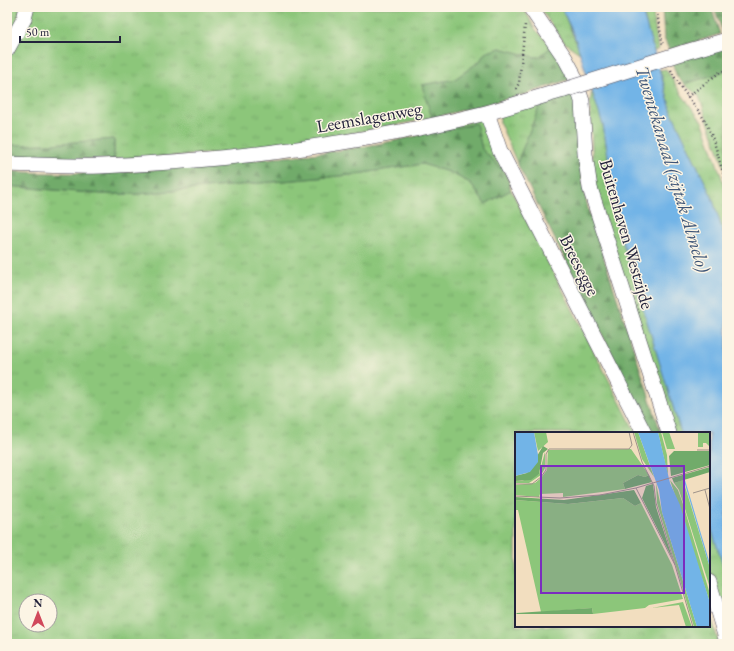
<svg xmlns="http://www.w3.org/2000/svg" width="734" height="651" font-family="'EB Garamond',serif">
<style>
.grass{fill:url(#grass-tufts);stroke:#57745a;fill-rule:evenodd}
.forest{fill:url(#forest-firs);stroke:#4a6652}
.water{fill:#72b4e7;stroke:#4a6b91}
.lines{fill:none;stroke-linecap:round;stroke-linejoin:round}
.minor-casing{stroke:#413e4f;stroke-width:16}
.path{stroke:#413e4f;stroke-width:2.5;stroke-dasharray:1 3;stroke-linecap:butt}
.minor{stroke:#fff;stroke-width:15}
.minor-bridge-casing{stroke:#413e4f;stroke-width:16;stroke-linecap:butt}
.minor-bridge{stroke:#fff;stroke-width:15}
.labels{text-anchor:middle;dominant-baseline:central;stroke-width:3;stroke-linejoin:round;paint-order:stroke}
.street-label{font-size:18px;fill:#22223b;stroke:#fcf5e5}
.water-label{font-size:19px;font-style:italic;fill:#3e5577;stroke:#fcf5e5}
.inset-road{fill:none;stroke:#9f938a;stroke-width:1}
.view{fill:#7b2cbf;fill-opacity:0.15;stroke:#7b2cbf;stroke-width:2}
.inset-edge{fill:none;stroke:#22223b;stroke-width:2}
</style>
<defs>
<pattern id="grass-tufts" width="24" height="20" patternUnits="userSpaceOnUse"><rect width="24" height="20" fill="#8cc67a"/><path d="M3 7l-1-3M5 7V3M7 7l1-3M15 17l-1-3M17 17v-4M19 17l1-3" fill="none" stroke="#78aa6a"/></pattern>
<pattern id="forest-firs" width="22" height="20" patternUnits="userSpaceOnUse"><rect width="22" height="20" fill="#71ab6a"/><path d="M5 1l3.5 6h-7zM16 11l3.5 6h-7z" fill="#5c8b58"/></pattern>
</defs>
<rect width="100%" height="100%" fill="#fcf5e5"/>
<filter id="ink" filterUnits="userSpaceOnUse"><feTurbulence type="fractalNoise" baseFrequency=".025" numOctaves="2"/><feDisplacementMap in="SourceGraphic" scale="8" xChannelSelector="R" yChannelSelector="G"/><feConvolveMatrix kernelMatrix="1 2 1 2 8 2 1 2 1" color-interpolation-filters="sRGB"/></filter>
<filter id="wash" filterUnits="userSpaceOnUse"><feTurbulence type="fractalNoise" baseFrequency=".012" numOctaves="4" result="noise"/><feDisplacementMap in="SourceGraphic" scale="16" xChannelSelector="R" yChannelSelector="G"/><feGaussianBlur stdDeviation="0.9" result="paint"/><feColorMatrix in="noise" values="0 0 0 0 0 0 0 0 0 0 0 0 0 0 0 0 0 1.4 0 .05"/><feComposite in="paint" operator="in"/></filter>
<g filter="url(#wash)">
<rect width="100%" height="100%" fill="#f2debf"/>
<path class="grass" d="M8,7H21L16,24L7,38Z
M31,7H523L535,29L552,46L539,57H534L500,48L485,53L480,61L455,79L422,85L432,118L262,150L114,160V139L51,144L7,145V57L13,50Z
M539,7H561L581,54L564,42Z
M642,7H652L658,49L653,52Z
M666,69L680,92L703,123L727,193V245L712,197L672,113L660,70Z
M727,71V175L699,96L684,84Z
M592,89L603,125L621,236L681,433H673L594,187L590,105Z
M541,102L517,163L500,123V113Z
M482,118L507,175L482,149L476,124L443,132L439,130Z
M422,164L449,172L470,183L485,204L511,190L636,433H516V626H709V610L719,644H7V186L102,194H138L350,175ZM26,601H50V625H26Z
M709,521L727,578V629L709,570Z"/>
<path class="forest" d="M662,7H711L720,34L669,50L664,38Z
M714,7H727V32L723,33Z
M727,45V71L684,84L677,77L672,62Z
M552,46L570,79L526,94L432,118L422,85L455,79L480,61L485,53L500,48L534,57H539Z
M575,92C579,131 579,171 588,209L661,433H651L517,163L541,102Z
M476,123L482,149L507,175L511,190L485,204L470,183L449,172L422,164L350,175L138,194H102L7,186V171C88,177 162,170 242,161C309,155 375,148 439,130L443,131Z
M114,139V160L7,158V145L51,144Z"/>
<path class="water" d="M561,7H641L672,113L712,197L727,245V578L709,521V433H681L621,236L603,125L574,35Z"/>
</g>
<g filter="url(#ink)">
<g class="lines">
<defs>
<path id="minor" d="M530,7L565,58L572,71L582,101L585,154L590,188L669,433
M7,50L24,19L27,7
M682,53L727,40
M487,113L500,151L644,433
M7,164C38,165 70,167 101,166C230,161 360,144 486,113C512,106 538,97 564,90
M709,582L727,642"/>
</defs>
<use href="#minor" class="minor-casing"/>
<path class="path" d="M656,7L663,46
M671,70C678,86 690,98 700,113C714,133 719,162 727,185
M516,89L519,83L525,25
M687,97L720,72L727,70"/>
<use href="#minor" class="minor"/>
<defs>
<path id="minor-bridge" d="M564,90L682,53"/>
</defs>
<use href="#minor-bridge" class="minor-bridge-casing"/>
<use href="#minor-bridge" class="minor-bridge"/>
</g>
</g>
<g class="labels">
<g class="street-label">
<text transform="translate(369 117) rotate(-10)">Leemslagenweg</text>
<text transform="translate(627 234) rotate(74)">Buitenhaven Westzijde</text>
<text transform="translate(580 265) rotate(63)">Breesegge</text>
</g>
<g class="water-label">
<text transform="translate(673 169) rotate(73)">Twentekanaal (zijtak Almelo)</text>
</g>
</g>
<g transform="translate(515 432)">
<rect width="195" height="195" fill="#f2debf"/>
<path d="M19,0H31L33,10L23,19ZM119,0H123L139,45L127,27ZM143,0H146L152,23L153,44ZM147,0H154L160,17H152ZM116,17L134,43L130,45L123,43L108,51L110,57L48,65V61L25,62L24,65L0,63V53L20,51L26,46L32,38L33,18ZM30,20V36L26,43L14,51H0V49H7L24,42ZM155,48L163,58L168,72L195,162V171ZM168,48L195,136V156L164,58L159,51ZM141,51L147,80L182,195H179L142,71ZM108,66L120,74L126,71L157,133L168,167L134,173L130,176L78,182L77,176L26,180L3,78H0V68L53,72ZM168,170L177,195H171L164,173L137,176Z" fill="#8cc67a"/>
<path d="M28,14L33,17L28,21L24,42L16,48L0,49V44L12,41ZM159,19H195V33L156,44L154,24ZM195,35V40L159,51L157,46ZM123,43L130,45L134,43L137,50L110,57L108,51ZM138,52L141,75L158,128L127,66L131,54ZM119,58L126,71L120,74L108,66L53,72L0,68V65L49,68ZM77,176L78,182H1L2,181Z" fill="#71ab6a"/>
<path d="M183,0H195V15L191,11H188V15H183Z" fill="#8cc67a"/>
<path d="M0,0H19L23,23V30L15,40L0,44ZM123,0H143L155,51L165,73L195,171V195H182L147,80L144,58ZM170,48L195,132V136L169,49Z" fill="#72b4e7"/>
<path class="inset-road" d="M118,0L127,30L139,54L141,71L160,133M182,18H195M0,52H17L26,45L31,38V22L34,17H114L117,13L114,0M121,56L160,133L178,195M190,58L195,77M178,61L195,56M0,64L45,66L85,63L121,56L195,34"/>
<path class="view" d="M26,34H169V161H26Z"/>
<rect width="195" height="195" class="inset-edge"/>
</g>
<rect width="734" height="651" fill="none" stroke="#fcf5e5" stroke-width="24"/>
<g transform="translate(38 613)"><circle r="19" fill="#fcf5e5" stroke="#a5a1a1"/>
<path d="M0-3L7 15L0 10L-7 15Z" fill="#d1495b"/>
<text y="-6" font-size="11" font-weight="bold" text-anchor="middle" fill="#22223b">N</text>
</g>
<path d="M20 36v6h100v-6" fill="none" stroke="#22223b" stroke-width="2"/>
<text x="26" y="36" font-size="12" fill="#22223b" stroke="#fcf5e5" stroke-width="3" paint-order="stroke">50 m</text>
</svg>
